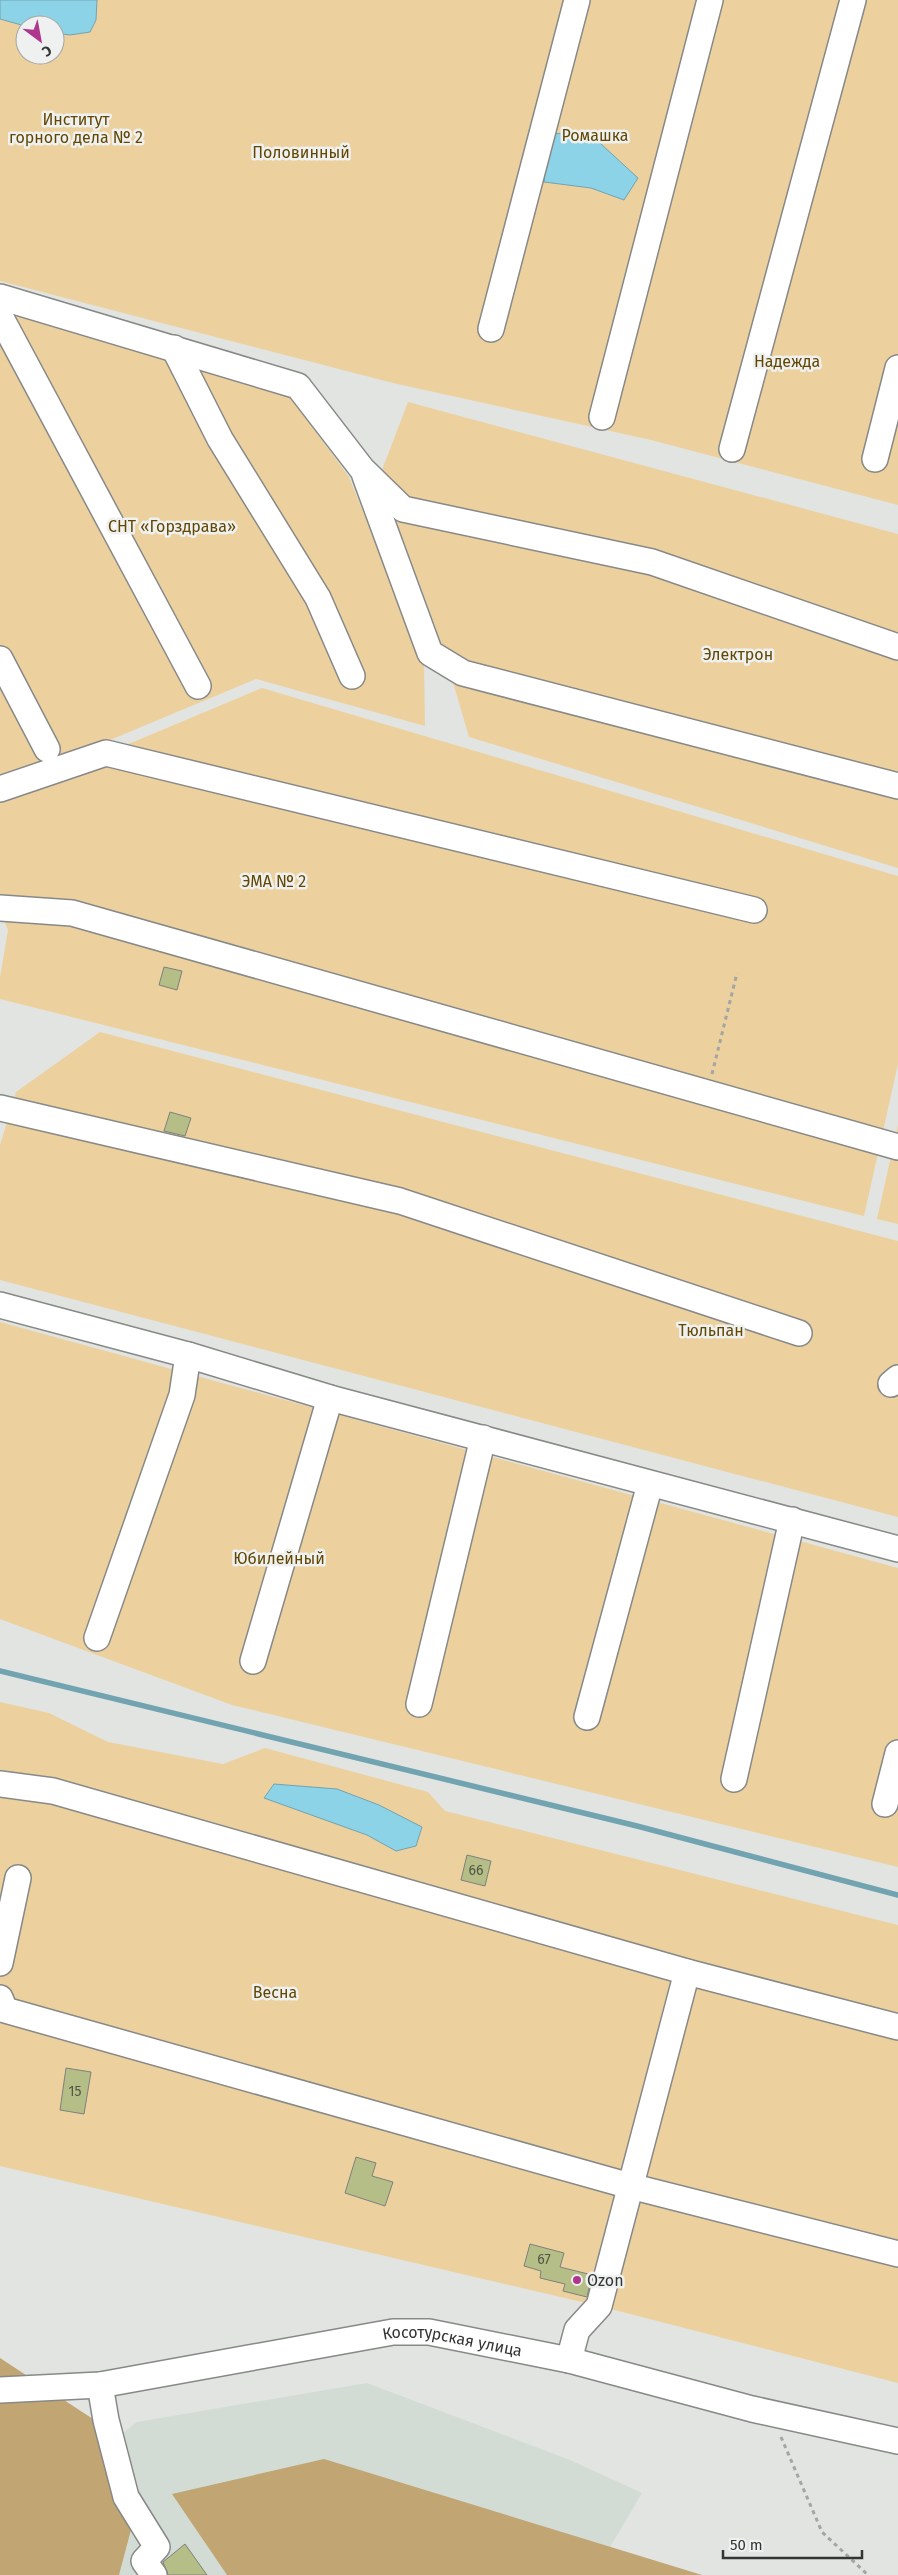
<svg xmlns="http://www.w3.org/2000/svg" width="898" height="2575" font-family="'Fira Sans',sans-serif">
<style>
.built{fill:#d2dcd4}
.green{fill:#ecd19f;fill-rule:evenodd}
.forest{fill:#c1a572}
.water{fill:#8dd3e7;stroke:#72a3b1}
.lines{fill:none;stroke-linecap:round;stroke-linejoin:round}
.stream{stroke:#72a3b1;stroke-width:5.5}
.building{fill:#b5be87;stroke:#7f807d}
.minor-casing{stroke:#878987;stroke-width:28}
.path{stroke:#a3a6a3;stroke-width:3;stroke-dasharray:4 4;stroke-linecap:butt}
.minor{stroke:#fff;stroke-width:25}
.poi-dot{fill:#ae368c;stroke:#eef1ef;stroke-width:2}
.labels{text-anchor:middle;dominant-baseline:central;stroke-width:5;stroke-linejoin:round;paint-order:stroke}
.number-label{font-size:14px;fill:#545648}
.park-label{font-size:16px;fill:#624601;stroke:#eef1ef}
.poi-label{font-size:16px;fill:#333433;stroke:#eef1ef;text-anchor:start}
.street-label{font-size:16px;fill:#333433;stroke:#eef1ef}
</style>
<rect width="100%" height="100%" fill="#e1e4e1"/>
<path class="built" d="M367,2383L570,2460L642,2493L606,2554L588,2575H79L59,2483L137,2422Z"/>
<path class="green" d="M0,0H898V505L651,440L393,383L0,281ZM25,25H55V55H25Z
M0,297L269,368L349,477L424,663L425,726L256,679L0,786Z
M408,402L898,534V868L469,737L442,645L398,526L382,470Z
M262,688L898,876V1064L864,1216L0,999V978L8,930L0,910V798Z
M100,1032L898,1241V1517L0,1280V1145L16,1092Z
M898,1125V1224L877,1219Z
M0,1322L898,1568V1867L232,1705L0,1619Z
M0,1702L49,1713L108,1742L223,1764L265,1748L428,1792L445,1811L898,1925V2383L599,2306L0,2166Z"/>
<path class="forest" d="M0,2358L96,2421L132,2526L119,2575H0Z
M324,2459L702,2575H227L172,2494Z"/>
<path class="water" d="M0,0H97L96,20L90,32L70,35L55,33V25L25,26L0,19Z
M588,132L638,178L624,200L591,188L544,182L548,134Z
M274,1784L337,1789L379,1805L422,1827L416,1846L396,1851L367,1835L264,1798Z"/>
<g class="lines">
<path class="stream" d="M0,1671L637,1826L898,1895"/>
</g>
<path class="building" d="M164,967L182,971L177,990L159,985Z
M170,1112L191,1118L185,1136L164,1131Z
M467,1855L491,1861L485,1886L461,1880Z
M66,2068L91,2072L84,2114L60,2110Z
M356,2157L376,2163L372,2176L393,2182L385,2206L345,2193Z
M530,2244L564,2253L560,2267L592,2275L587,2297L563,2291L565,2284L540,2278L541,2271L524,2266Z
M185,2544L207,2575H168L163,2562Z"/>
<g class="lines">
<defs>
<g id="minor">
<path d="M0,297L298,386L362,469L403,509L652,562L898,647"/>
<path d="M0,316L198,686"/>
<path d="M491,329L577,0"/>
<path d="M174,348L220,439L318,598L352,676"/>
<path d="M602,417L710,0"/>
<path d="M732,449L853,0"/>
<path d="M875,459L898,368"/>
<path d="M365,476L430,653L463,673L898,786"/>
<path d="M0,659L47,749"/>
<path d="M0,789L106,753L754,910"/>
<path d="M0,908L72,913L898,1147"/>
<path d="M0,1108L400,1201L799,1333"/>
<path d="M0,1305L188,1355L330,1398L898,1549"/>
<path d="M891,1384L898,1378"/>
<path d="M97,1638L182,1395L188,1355"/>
<path d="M253,1661L330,1398"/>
<path d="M419,1704L483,1438"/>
<path d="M587,1717L650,1484"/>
<path d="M734,1779L792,1520"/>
<path d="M0,1784L53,1791L687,1972L898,2027"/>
<path d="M885,1804L898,1753"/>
<path d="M0,1963L18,1878"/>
<path d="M0,1998L5,2010L630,2186L898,2254"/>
<path d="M569,2360L577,2330L599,2306L687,1972"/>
<path d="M100,2385L106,2420L126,2497L157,2547L144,2561L154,2575"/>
<path id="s1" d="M0,2390L100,2385L393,2332H429L569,2360L752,2409L898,2441"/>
</g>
</defs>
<use href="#minor" class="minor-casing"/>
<path class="path" d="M712,1074L737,973
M781,2437L822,2532L868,2575"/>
<use href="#minor" class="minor"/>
</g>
<circle class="poi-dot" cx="577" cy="2280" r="5"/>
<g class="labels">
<g class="number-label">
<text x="476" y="1870">66</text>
<text x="75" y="2091">15</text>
<text x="544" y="2259">67</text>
</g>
<g class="park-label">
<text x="76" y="119">Институт<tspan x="76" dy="18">горного дела № 2</tspan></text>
<text x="595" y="135">Ромашка</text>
<text x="301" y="152">Половинный</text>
<text x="787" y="361">Надежда</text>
<text x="172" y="526">СНТ «Горздрава»</text>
<text x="738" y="654">Электрон</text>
<text x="274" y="881">ЭМА № 2</text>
<text x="711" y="1330">Тюльпан</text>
<text x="279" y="1558">Юбилейный</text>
<text x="275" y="1992">Весна</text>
</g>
<g class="poi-label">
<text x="587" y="2280">Ozon</text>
</g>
<g class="street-label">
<text stroke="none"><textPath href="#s1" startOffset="458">Косотурская улица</textPath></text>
</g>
</g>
<g transform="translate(40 40) rotate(148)"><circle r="24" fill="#eef1ef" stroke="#a3a5a4"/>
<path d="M0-4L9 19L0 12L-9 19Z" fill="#ae368c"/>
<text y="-8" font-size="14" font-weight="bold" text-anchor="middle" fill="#333433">С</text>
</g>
<path d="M723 2550v8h139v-8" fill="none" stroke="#333433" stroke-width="2.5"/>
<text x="730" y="2550" font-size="15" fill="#333433" stroke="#eef1ef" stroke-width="4" paint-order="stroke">50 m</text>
</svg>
